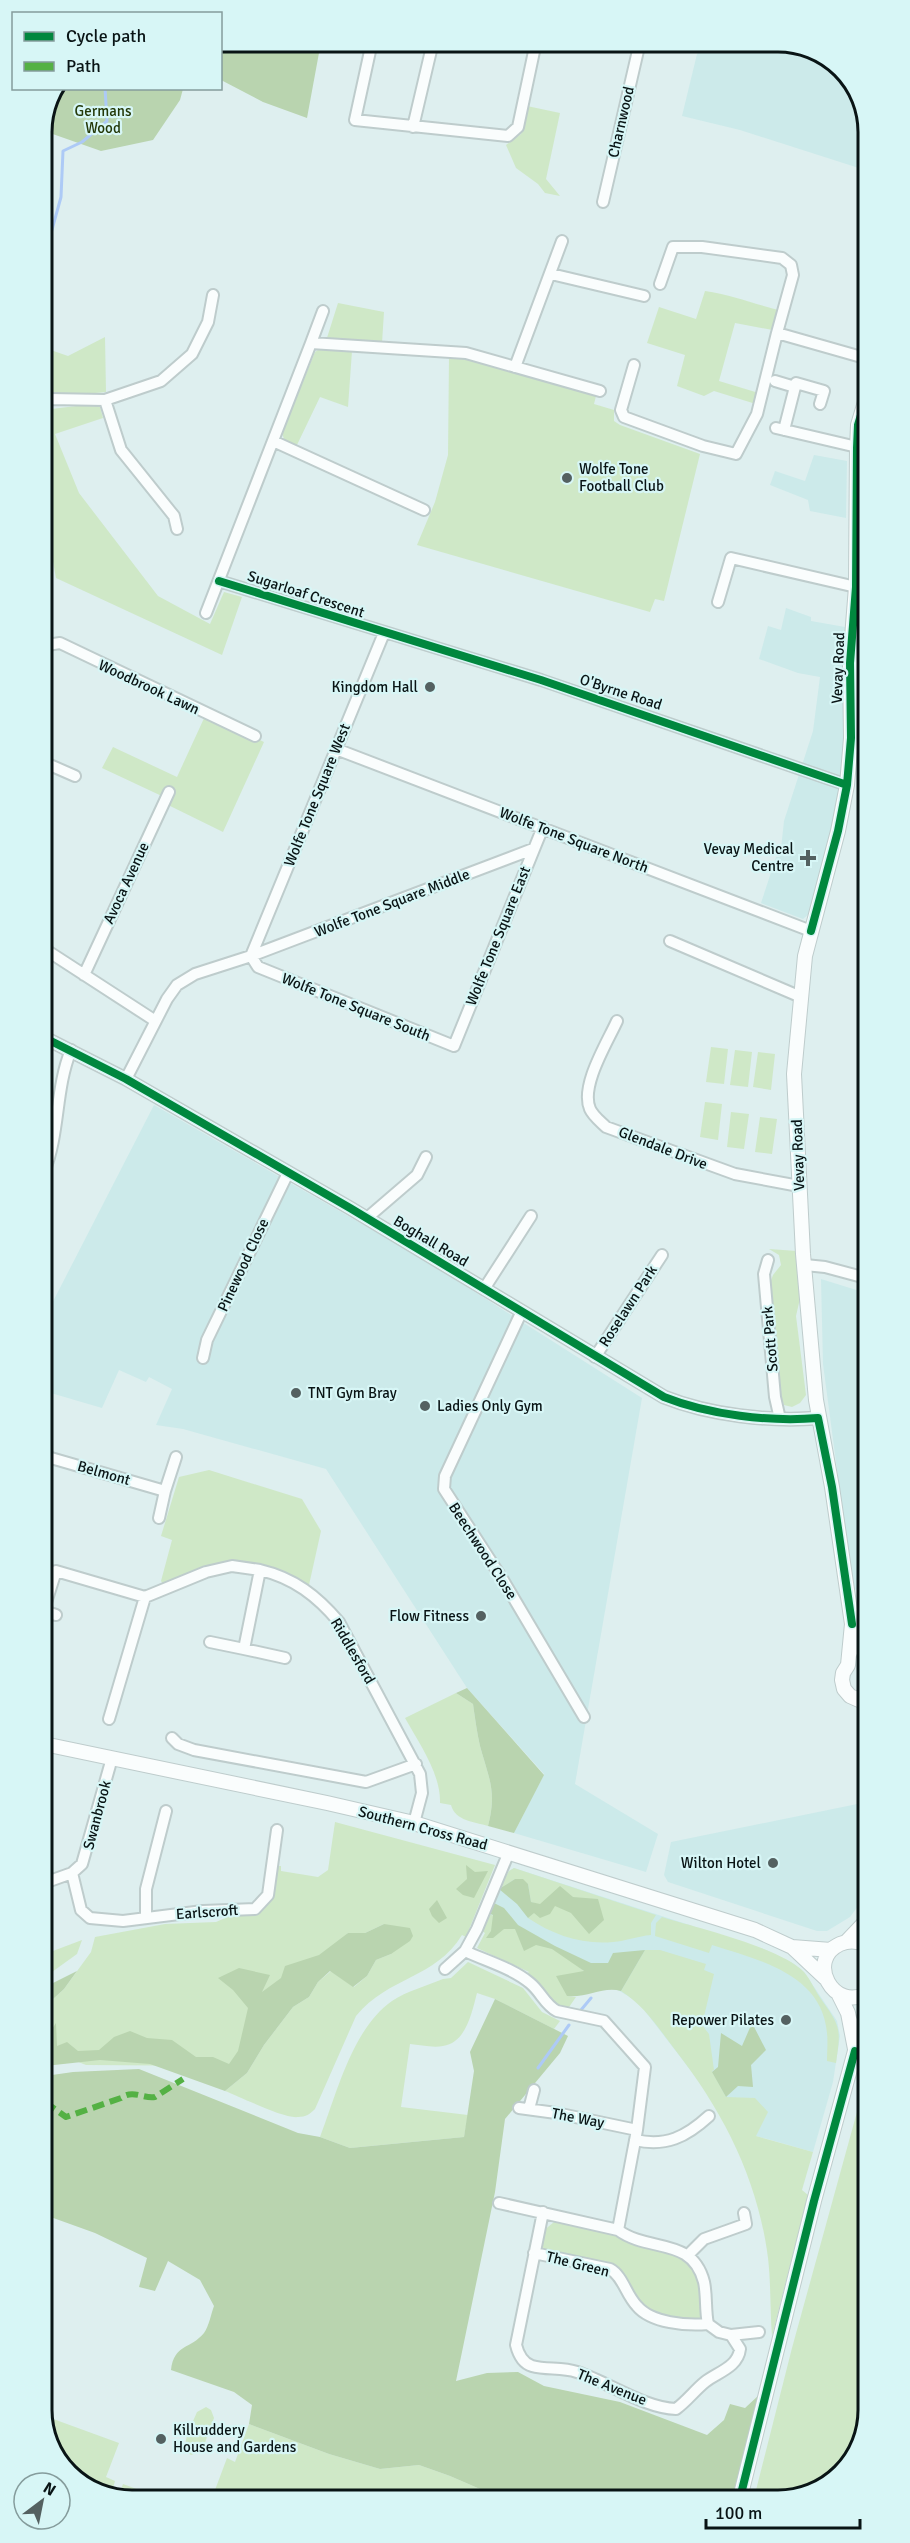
<svg xmlns="http://www.w3.org/2000/svg" width="910" height="2543" font-family="Signika,sans-serif">
<style>
.built{fill:#cceaea}
.green{fill:#cfe8c7}
.forest{fill:#b9d4af}
.lines{fill:none;stroke-linecap:round;stroke-linejoin:round}
.stream{stroke:#adcaf6;stroke-width:3}
.minor-casing{stroke:#becccc;stroke-width:14}
.tertiary-casing{stroke:#becccc;stroke-width:15}
.secondary-casing{stroke:#becccc;stroke-width:16}
.minor{stroke:#fafdfd;stroke-width:10}
.tertiary{stroke:#fafdfd;stroke-width:12}
.secondary{stroke:#fafdfd;stroke-width:14}
.quiet{stroke:#54b144;stroke-width:6;stroke-dasharray:12 6;stroke-linecap:butt}
.cycleway-casing{stroke:#d7f6f6;stroke-width:11}
.cycleway{stroke:#00873e;stroke-width:8}
.poi-dot{fill:#546161;stroke:#d7f6f6;stroke-width:2}
.labels{text-anchor:middle;dominant-baseline:central;stroke-width:4.5;stroke-linejoin:round;paint-order:stroke}
.park-label{font-size:15px;fill:#233807;stroke:#d7f6f6}
.street-label{font-size:15px;fill:#091415;stroke:#d7f6f6}
.poi-label{font-size:15px;fill:#091415;stroke:#d7f6f6;text-anchor:end}
.rim{fill:none;stroke:#091415;stroke-width:3}
</style>
<rect width="100%" height="100%" fill="#deefef"/>
<path class="built" d="M710,42H783L837,64L865,109V170L740,130L682,116L697,54Z
M814,455L847,461L846,518L810,511L808,500L770,485L775,471L805,481Z
M786,608L811,617V621L845,627L843,762L837,811L810,913L803,919L761,903L776,857H780L784,821L813,731L820,677L798,673L759,659L768,626L781,630Z
M866,1011V1210L858,1207Z
M154,1105L418,1256L642,1398L575,1784L658,1834L646,1872L514,1833L544,1774L467,1688L326,1469L183,1429L156,1425L172,1389L149,1377L146,1382L119,1370L102,1408L44,1391V1319Z
M821,1279L866,1293L867,1588L853,1590L823,1364Z
M867,1802V1894L850,1917L827,1931H817L668,1882L664,1875L671,1842Z
M514,1868L766,1950L794,1964L804,1972L837,2021L840,2036L833,2082L813,2152L728,2128L702,2085L638,2002L488,1913L509,1871Z"/>
<path class="green" d="M527,106L560,113L546,179L560,196L545,193L538,184L516,168L506,145L521,134Z
M705,291C732,295 757,305 783,311L778,331L735,323L719,381L762,394L759,405L714,391L704,396L677,386L685,355L647,343L659,307L696,319Z
M338,303L384,312L382,343L326,341Z
M105,337L106,392L43,398L42,347L68,356Z
M318,350L352,351L348,407L320,397L296,447L285,442L282,433L315,352Z
M449,357L464,358L596,396L594,404L614,410V421L620,425L700,454L664,601L655,599L650,612L417,545L435,502L448,455Z
M93,404L100,407L103,418L55,434L79,493L158,596L210,624L224,592L242,597L222,655L56,578L43,507V410Z
M206,714L264,742L223,832L164,803L166,798L102,768L113,747L177,777Z
M711,1047L728,1049L724,1084L706,1082Z
M735,1050L752,1052L748,1087L730,1085Z
M758,1052L775,1054L771,1090L753,1087Z
M705,1102L722,1104L718,1140L700,1137Z
M731,1112L749,1114L744,1149L727,1147Z
M760,1117L777,1119L772,1154L755,1152Z
M769,1249L797,1251L801,1294L796,1316L806,1395L800,1403L792,1407L784,1405L781,1396L770,1283L773,1275L781,1265L779,1255Z
M209,1470L302,1499L321,1531L309,1585C260,1554 214,1558 163,1584L161,1581L172,1540L161,1536L179,1477Z
M456,1693L473,1704C475,1718 477,1733 480,1746C489,1779 497,1791 488,1826C475,1822 455,1821 451,1805L440,1803C441,1774 419,1743 405,1718Z
M335,1822L495,1865L466,1937L462,1935C435,1979 389,1976 356,2016L315,2109C310,2114 306,2117 298,2117C284,2119 241,2097 225,2091L247,2073L264,2045L293,2007L309,1997L318,1982L331,1971L354,1987L367,1976L376,1960L391,1954L384,1924L365,1933H348L239,2052L230,2066L86,2065L45,2049V2017L52,2000L64,1989L91,1952L95,1937L165,1924L216,1922L232,1915L256,1914L272,1900L277,1866H281V1871L318,1877L328,1870Z
M514,1868L656,1915L651,1923V1935C638,1936 626,1941 613,1942C583,1945 553,1935 528,1918L540,1905L531,1902L528,1884L515,1879L499,1889L509,1871Z
M488,1913L559,1950L585,1972L567,1996L576,1997L567,2010C548,2004 542,1984 526,1974L529,1972L477,1948L485,1933L482,1931L475,1941Z
M662,1917C697,1928 780,1947 804,1972C811,1980 815,1991 821,1999C841,2027 841,2029 836,2063L827,2061C827,2052 828,2042 827,2033C822,1974 759,1960 712,1945L709,1953L655,1936L656,1923Z
M82,1940L77,1954L45,1977V1954Z
M645,1950H660L706,1964L704,1970L714,1974L702,2025L709,2034L714,2070L712,2071L726,2097L755,2098L768,2112L756,2136L813,2152L802,2190L808,2195L772,2336C770,2311 771,2284 768,2258C758,2180 724,2113 676,2051C659,2029 645,2006 621,1991Z
M468,1962L523,1988L542,2012L560,2021L554,2029L495,1999L477,1993C472,2012 466,2043 443,2046C433,2048 420,2045 410,2044L401,2107L468,2115L464,2137L350,2148L320,2137C337,2093 352,2029 392,2001C407,1991 426,1986 443,1979L451,1978Z
M868,2072V2410L849,2466L801,2498H754L792,2348Z
M554,2222L619,2235L634,2244L668,2251L683,2258L695,2271L701,2290L702,2318L697,2320L664,2315L642,2307L619,2273L542,2251L540,2249L543,2231Z
M206,2407L211,2410L214,2418L202,2451L191,2455C178,2446 192,2425 197,2412Z
M45,2416L119,2443L106,2477L115,2481L111,2495L77,2482L45,2434Z
M249,2424L329,2454L380,2469L419,2465L450,2476L503,2499L219,2500L212,2498L227,2458L235,2462Z
M123,2484L169,2501H127L118,2497Z"/>
<path class="forest" d="M221,42H321L307,118L263,102L221,80Z
M60,89V88L183,89L180,100L153,140L101,151L47,132H42Z
M467,1688L544,1775L514,1833L488,1826C497,1791 489,1779 480,1746C477,1733 475,1718 473,1704L456,1693Z
M466,1865L475,1872L488,1871L474,1898L463,1895L456,1889L467,1879Z
M515,1879H523L528,1884L531,1902L540,1904L560,1886L573,1897L598,1899L604,1920L589,1934L571,1913L555,1906L550,1914L540,1918L534,1913L528,1918L517,1904L499,1889Z
M437,1900L447,1918L439,1923L432,1916L429,1909Z
M494,1903L504,1908L518,1925L555,1946L591,1963H608L613,1953L645,1950L621,1991C603,1986 588,1998 567,1996L556,1976L584,1971L552,1949L536,1945L524,1951L515,1929H504L493,1938H486L491,1931L493,1915L488,1913Z
M384,1924L410,1928L413,1936L410,1941L391,1954L376,1960L367,1976L353,1987L330,1971L318,1982L309,1997L293,2007L264,2045L247,2073L225,2091L150,2064L100,2060L45,2066V2036L46,2038L56,2023L57,2046L67,2042L78,2051L99,2050L114,2037L130,2031L147,2038L172,2040L196,2057H213L229,2064L238,2051L248,2008L233,1990L218,1978L239,1968L270,1975L262,1992L281,1978L285,1966L319,1955L348,1933H365Z
M77,1971L64,1989L52,2000L45,2017V1987Z
M495,1999L568,2036L560,2053L505,2119L495,2192L456,2381L487,2373L518,2372L544,2386L620,2402L707,2435L724,2420L730,2404L745,2408L759,2395L733,2498L503,2499L450,2476L419,2465L380,2469L329,2454L249,2424L252,2405L234,2392L171,2370C174,2344 191,2349 204,2333C209,2326 211,2314 214,2306L200,2280L168,2261L155,2291L139,2287L147,2258L95,2233L45,2215V2076L73,2072L139,2069L298,2133L320,2137L350,2148L464,2137L474,2071L470,2052Z
M752,2023L766,2050L751,2065L753,2087L738,2086L726,2097L712,2072L718,2067L721,2033L742,2046Z"/>
<g class="lines">
<path class="stream" d="M42,266L61,197L63,151L82,142L107,121L105,88
M581,2010L591,1998
M538,2068L569,2025"/>
<defs>
<path id="minor" d="M372,42L355,120L508,136L518,127L536,42
M413,127L433,42
M603,202L640,42
M551,274L644,296
M660,284L673,247H702L782,258L791,265L793,275L777,333
M311,343L323,311
M634,365L621,410L624,417L703,446L736,454L757,414L777,333L865,358
M515,367L562,241
M775,381L795,387
M105,400L121,450L174,516L177,529
M43,401L50,399L105,400L161,381L192,354L208,322L213,295
M776,428L857,447
M784,430L796,383L824,391L820,404
M273,441L424,510
M219,581L541,680L847,785
M718,602L731,558L856,587
M206,613L311,343L466,353L600,391
M43,648L47,645L60,643L255,736
M336,749L811,931
M43,762L75,776
M670,941L801,997
M43,948L154,1020
M251,956L258,967L454,1046L543,827
M251,956L384,633
M84,975L169,792
M617,1021C607,1043 580,1086 590,1109C593,1116 601,1122 606,1127L735,1174L799,1186
M126,1079L167,999L177,985L195,974L251,956L533,849
M44,1172C60,1133 55,1089 71,1050
M367,1218L417,1175L426,1157
M768,1260L764,1274L775,1397L780,1419
M805,1265L825,1267L866,1278
M484,1289L531,1216
M521,1313L445,1476L444,1489L503,1580L584,1717
M595,1357L662,1255
M203,1358L207,1340L288,1173
M44,1456L165,1491
M159,1518L165,1491L176,1457
M260,1570C294,1578 317,1596 339,1622L420,1774L422,1793L414,1823
M44,1609L56,1571L145,1597L206,1572L232,1566L260,1570L244,1649L285,1658
M44,1611L56,1615
M210,1642L244,1649
M109,1719L145,1597
M172,1738L178,1744L194,1750L366,1782L416,1764
M72,1873L81,1910L90,1918L123,1921L203,1911L255,1909L268,1895L277,1830
M44,1883L72,1873L82,1864L112,1758
M146,1917V1889L166,1811
M465,1951C486,1961 512,1968 530,1983C541,1992 545,2005 557,2011L604,2021L645,2067L637,2130L618,2230L499,2203
M445,1969L465,1951L477,1929L509,1852
M519,2108L556,2113L637,2130
M529,2109L534,2090
M635,2140C666,2147 686,2137 709,2116
M543,2212L516,2345C518,2353 522,2363 532,2366C546,2370 562,2367 577,2372C608,2382 644,2408 676,2409C687,2401 695,2390 705,2382C718,2372 738,2367 740,2349L731,2335L719,2332L708,2324C705,2310 707,2296 704,2282C692,2236 649,2253 618,2230
M534,2253L610,2269C623,2276 626,2295 637,2306C651,2323 687,2326 708,2324
M688,2255L704,2239L746,2224L744,2213
M731,2335L759,2332"/>
<path id="tertiary" d="M43,1037L126,1079L350,1208L664,1397C709,1415 770,1422 818,1418"/>
<path id="secondary" d="M865,402L858,425L857,448L856,587L850,663L851,738L847,785L838,831L805,956L794,1074L803,1254L816,1400L832,1487L852,1624L848,1665L843,1673L842,1680L844,1689L850,1696L859,1700L867,1699
M854,1628L866,1660
M44,1744L327,1803L414,1823L755,1930L792,1947L825,1978
M847,1941L867,1920
M867,1945C858,1941 849,1940 840,1944C805,1960 834,2013 867,1993
M792,1947L831,1950
M839,1995L848,2013L855,2049
M740,2498L814,2201L867,2007"/>
</defs>
<use href="#minor" class="minor-casing"/>
<use href="#tertiary" class="tertiary-casing"/>
<use href="#secondary" class="secondary-casing"/>
<use href="#minor" class="minor"/>
<use href="#tertiary" class="tertiary"/>
<use href="#secondary" class="secondary"/>
<path class="quiet" d="M45,2102L66,2117L121,2098C133,2089 143,2099 155,2097L183,2079"/>
<defs>
<path id="cycleway" d="M219,581L541,680L847,785
M811,931L838,831L847,785L851,738L850,663L856,587L857,448L858,425L865,402
M43,1037L126,1079L350,1208L664,1397C709,1415 770,1422 818,1418L832,1487L852,1624
M740,2498L814,2201L855,2051"/>
</defs>
<use href="#cycleway" class="cycleway-casing"/>
<use href="#cycleway" class="cycleway"/>
</g>
<g class="poi-dot">
<circle cx="567" cy="478" r="6"/>
<circle cx="430" cy="687" r="6"/>
<path d="M805 849h6v6h6v6h-6v6h-6v-6h-6v-6h6z"/>
<circle cx="296" cy="1393" r="6"/>
<circle cx="425" cy="1406" r="6"/>
<circle cx="481" cy="1616" r="6"/>
<circle cx="773" cy="1863" r="6"/>
<circle cx="786" cy="2020" r="6"/>
<circle cx="161" cy="2439" r="6"/>
</g>
<g class="labels">
<g class="park-label">
<text x="103" y="111">Germans<tspan x="103" dy="17">Wood</tspan></text>
</g>
<g class="street-label">
<text transform="translate(621 122) rotate(-77)">Charnwood</text>
<text transform="translate(306 594) rotate(18)">Sugarloaf Crescent</text>
<text transform="translate(838 668) rotate(-88)">Vevay Road</text>
<text transform="translate(149 687) rotate(25)">Woodbrook Lawn</text>
<text transform="translate(621 692) rotate(18)">O'Byrne Road</text>
<text transform="translate(317 795) rotate(-68)">Wolfe Tone Square West</text>
<text transform="translate(574 840) rotate(21)">Wolfe Tone Square North</text>
<text transform="translate(126 883) rotate(-65)">Avoca Avenue</text>
<text transform="translate(392 903) rotate(-21)">Wolfe Tone Square Middle</text>
<text transform="translate(498 936) rotate(-68)">Wolfe Tone Square East</text>
<text transform="translate(356 1007) rotate(22)">Wolfe Tone Square South</text>
<text transform="translate(663 1148) rotate(21)">Glendale Drive</text>
<text transform="translate(798 1155) rotate(-92)">Vevay Road</text>
<text transform="translate(431 1241) rotate(31)">Boghall Road</text>
<text transform="translate(243 1265) rotate(-65)">Pinewood Close</text>
<text transform="translate(628 1306) rotate(-57)">Roselawn Park</text>
<text transform="translate(770 1339) rotate(-95)">Scott Park</text>
<text transform="translate(104 1473) rotate(16)">Belmont</text>
<text transform="translate(483 1551) rotate(57)">Beechwood Close</text>
<text transform="translate(353 1651) rotate(60)">Riddlesford</text>
<text transform="translate(97 1815) rotate(-75)">Swanbrook</text>
<text transform="translate(423 1828) rotate(15)">Southern Cross Road</text>
<text transform="translate(207 1912) rotate(-4)">Earlscroft</text>
<text transform="translate(578 2118) rotate(11)">The Way</text>
<text transform="translate(578 2264) rotate(14)">The Green</text>
<text transform="translate(612 2387) rotate(22)">The Avenue</text>
</g>
<g class="poi-label">
<text x="579" y="469" text-anchor="start">Wolfe Tone<tspan x="579" dy="17">Football Club</tspan></text>
<text x="418" y="687">Kingdom Hall</text>
<text x="794" y="849">Vevay Medical<tspan x="794" dy="17">Centre</tspan></text>
<text x="308" y="1393" text-anchor="start">TNT Gym Bray</text>
<text x="437" y="1406" text-anchor="start">Ladies Only Gym</text>
<text x="469" y="1616">Flow Fitness</text>
<text x="761" y="1863">Wilton Hotel</text>
<text x="774" y="2020">Repower Pilates</text>
<text x="173" y="2430" text-anchor="start">Killruddery<tspan x="173" dy="17">House and Gardens</tspan></text>
</g>
</g>
<path d="M0 0H910V2543H0ZM132 52H778A80 80 0 0 1 858 132V2410A80 80 0 0 1 778 2490H132A80 80 0 0 1 52 2410V132A80 80 0 0 1 132 52Z" fill="#d7f6f6" fill-rule="evenodd"/>
<path class="rim" d="M132 52H778A80 80 0 0 1 858 132V2410A80 80 0 0 1 778 2490H132A80 80 0 0 1 52 2410V132A80 80 0 0 1 132 52Z"/>
<rect x="12" y="12" width="210" height="78" fill="#d7f6f6" stroke="#859c9c" stroke-width="1.5"/>
<rect x="24" y="32" width="30" height="9" fill="#00873e" stroke="#859c9c" stroke-width="1.5"/>
<text x="66" y="42" font-size="18" fill="#091415">Cycle path</text>
<rect x="24" y="62" width="30" height="9" fill="#54b144" stroke="#859c9c" stroke-width="1.5"/>
<text x="66" y="72" font-size="18" fill="#091415">Path</text>
<g transform="translate(42 2501) rotate(32)"><circle r="28" fill="#d7f6f6" stroke="#859c9c" stroke-width="1.5"/>
<path d="M0-4.5L10 22L0 15L-10 22Z" fill="#546161"/>
<text y="-9" font-size="16" font-weight="bold" text-anchor="middle" fill="#091415">N</text>
</g>
<path d="M706 2519v9h154v-9" fill="none" stroke="#091415" stroke-width="3"/>
<text x="715" y="2519" font-size="18" fill="#091415" stroke="#d7f6f6" stroke-width="4.5" paint-order="stroke">100 m</text>
</svg>
